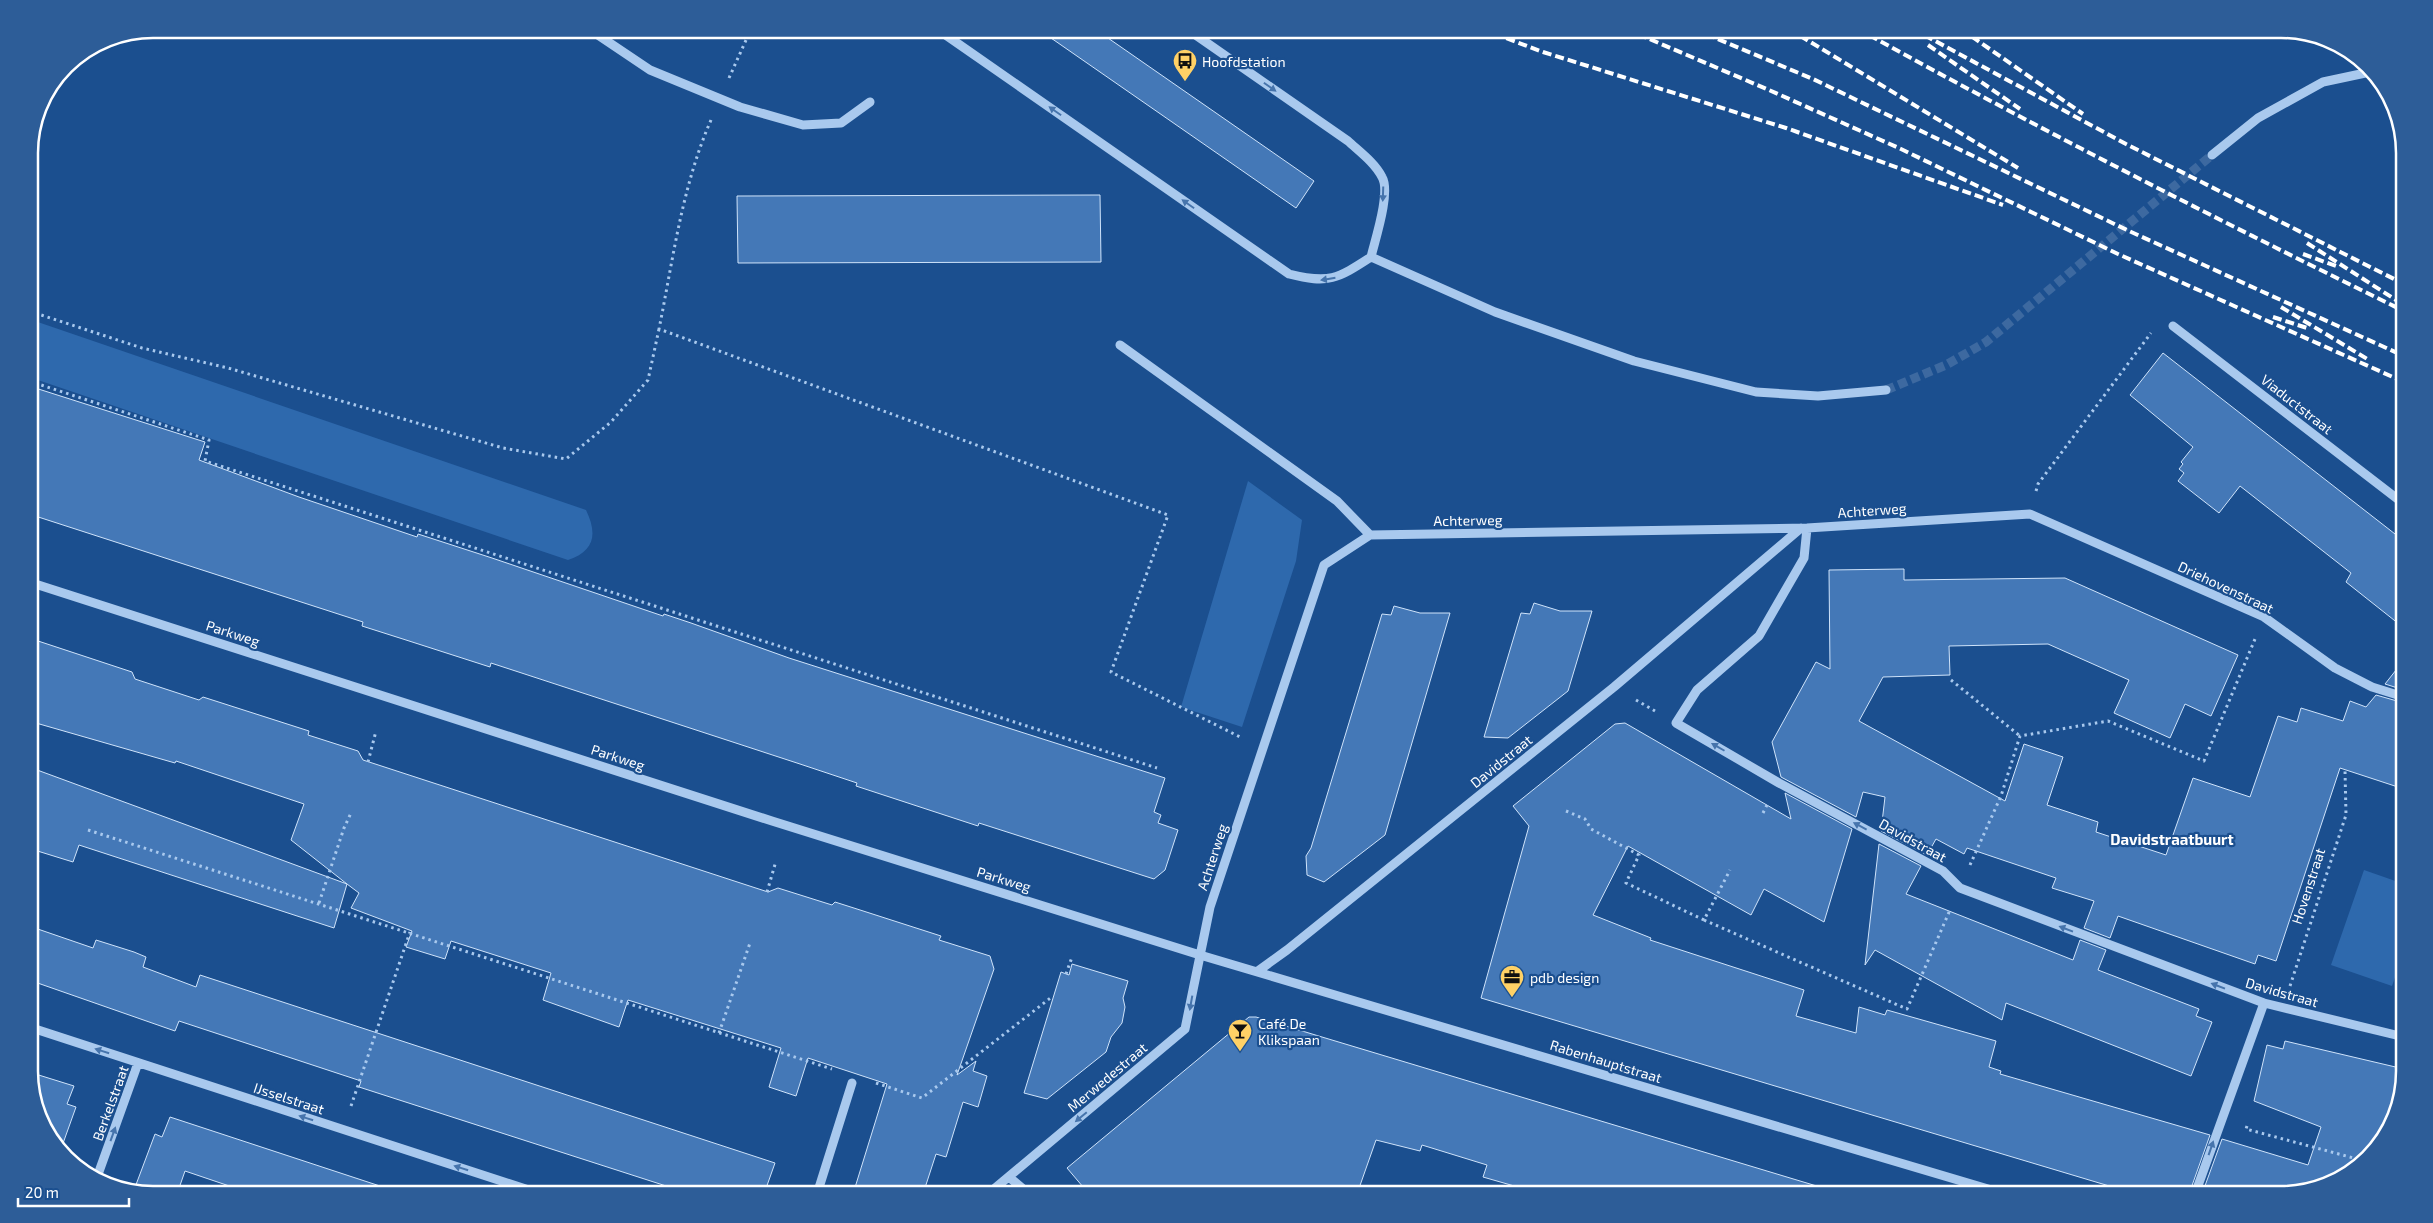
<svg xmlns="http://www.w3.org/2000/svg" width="2433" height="1223" font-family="'Exo 2',sans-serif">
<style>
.green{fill:#2e69ad}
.building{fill:#4478b7;stroke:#cfe3fa}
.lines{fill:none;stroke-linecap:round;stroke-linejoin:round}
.minor-tunnel{stroke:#3d69a0;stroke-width:9;stroke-dasharray:9 4.5;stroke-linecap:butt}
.path{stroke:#a9c9ee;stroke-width:3;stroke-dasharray:2.5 4;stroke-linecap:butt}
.minor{stroke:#a9c9ee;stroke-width:9}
.rail{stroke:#fff;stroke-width:4;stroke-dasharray:9 4;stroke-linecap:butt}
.oneway{fill:#4674ac}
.labels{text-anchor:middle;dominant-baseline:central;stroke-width:4.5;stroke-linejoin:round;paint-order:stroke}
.poi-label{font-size:14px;fill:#fff;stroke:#1b4f8f;text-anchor:start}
.street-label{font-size:14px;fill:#fff;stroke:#1b4f8f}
.neighbourhood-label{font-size:15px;font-weight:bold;fill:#fff;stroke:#1b4f8f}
.rim{fill:none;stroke:#fff;stroke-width:2.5}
</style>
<rect width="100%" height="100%" fill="#1b4f8f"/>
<path class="green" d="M29,319L586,510C598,535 594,551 568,560L29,377Z
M1248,481L1302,520L1296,561L1242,727L1181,707Z
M2364,870L2404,884V951L2392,986L2331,965Z"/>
<path class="building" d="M1038,29H1095L1314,181L1296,208Z
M1100,195L1101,262L738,263L737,196Z
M2163,353L2404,541V628L2346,582L2351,573L2240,486L2219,513L2178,481L2184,473L2179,469L2183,464L2181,462L2193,447L2130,395Z
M29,386L205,442L199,460L299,497L417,537L418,534L492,558L663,616L664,614L691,623L789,658L1165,778L1154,812L1161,815L1158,823L1178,830L1165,870L1154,879L979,823L978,826L856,786L857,783L800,764L491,663L490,667L406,640L362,626L363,622L29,514Z
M1904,569V580L2065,578L2238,655L2211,716L2185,704L2170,738L2114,713L2129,680L2048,644L1949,646L1950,675L1883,677L1859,721L2005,801L2024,744L2063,757L2047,805L2098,822L2096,832L2166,855L2193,778L2250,797L2278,716L2297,722L2301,708L2343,721L2350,701L2366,707L2376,695L2404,703V789L2340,768L2276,961L2258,955L2255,964L2118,916L2110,938L2084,928L2094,901L2052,888L2056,878L1967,848L1964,854L1936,839L1927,855L1881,831L1885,797L1863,792L1856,817L1781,777L1772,742L1816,662L1830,669L1829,570Z
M1534,603L1560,611H1592L1568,691L1508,738L1484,737L1521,613L1530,614Z
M1394,606L1420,613H1450L1385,835L1324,882L1307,875L1306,856L1311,848L1382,614L1391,615Z
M29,638L132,672L135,679L199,700L203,697L309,731L308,735L358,751L363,760L768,892L778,888L832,905L835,902L857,909L941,936L939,940L990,956L994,969L957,1075L976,1061L973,1071L987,1076L978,1107L963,1102L946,1157L936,1154L923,1194H853L887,1084L808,1058L796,1096L769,1087L781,1048L628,1000L619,1027L543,1000L551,973L451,941L445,959L406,947L412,931L351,908L359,893L347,884L334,928L79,845L73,862L31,849L35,837L29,835V767L347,884L291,840L304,804L176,761L175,763L29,721Z
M2404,660V690L2385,684Z
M1625,723L1791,819L1785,793L1852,829L1824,922L1764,889L1751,915L1628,846L1593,915L1651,938L1650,940L1804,990L1796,1016L1856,1033L1859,1007L1885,1015L1887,1010L1996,1041L1989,1067L2001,1071L2000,1074L2210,1135L2189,1194H2136L1481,998L1529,826L1513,806L1615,724Z
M1879,844L1921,866L1906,894L2073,960L2080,940L2106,950L2098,970L2199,1009L2196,1016L2212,1022L2191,1076L2006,1003L2002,1020L1875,950L1865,965Z
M29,926L93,948L96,940L134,952L146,957L143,967L196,987L200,975L775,1163L764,1194H691L359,1087L361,1081L179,1021L175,1031L29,980Z
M1072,964L1128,981L1123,998L1125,1007L1122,1023L1111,1037L1106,1052L1047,1099L1024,1093L1061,972L1069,975Z
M1249,1017H1256L1322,1037L1820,1187L1819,1194H1542L1483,1177L1487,1165L1422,1145L1420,1151L1376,1140L1357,1194H1089L1067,1168Z
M2285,1041L2404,1069L2392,1125L2349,1174L2281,1194H2202L2222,1139L2308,1165L2321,1127L2254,1101L2267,1045L2283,1049Z
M29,1072L74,1086L67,1104L76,1107L61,1149L50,1140L29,1079Z
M170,1117L386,1188L385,1194H253L185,1171L177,1194H152L134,1190L155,1134L162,1137Z"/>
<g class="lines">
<path class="minor-tunnel" d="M1886,390L1946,365L1986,342L2212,155"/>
<path class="path" d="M729,78L751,29
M711,120C682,186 673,260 659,329L1168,515L1111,672L1242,738
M29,311L142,348L228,368L503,448L566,459L611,422L648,380L659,329
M29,381L209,440L205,461L1157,768
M2036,491L2038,484L2151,333
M1951,680L2020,736
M1636,700L1655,711
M368,762L376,731
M1566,811L1585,819L1591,829L1639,855L1626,883L1704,920L1730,870
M1763,813L1768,803
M88,830L832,1069
M1970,865L2001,796L2020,736L2108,721L2204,761L2255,639
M767,892L776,861
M319,903L344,828L351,813
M1704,920L1907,1009L1950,910
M1066,974L1072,957
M2290,986L2346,815L2345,770
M719,1033L750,943
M876,1083L922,1098L1053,996
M351,1106L410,932
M2247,1126L2246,1129L2361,1160"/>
<path class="minor" d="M589,29L650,70L740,107L803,125L841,123L870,102
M937,29L1289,274C1329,284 1337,279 1371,257C1375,240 1391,192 1382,177C1375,163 1360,152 1348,141L1187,29
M2212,155L2258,118L2323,82L2370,72
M1371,257L1495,312L1634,361L1756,392L1818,396L1886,390
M2173,326L2404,504
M1120,345L1337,501L1370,535
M1807,528L1804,558L1759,636L1697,690L1676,723L1779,783L1943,871L1960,888L2264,1003L2404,1037
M29,582L772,821L1200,955L2005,1194
M1258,971L1287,950L1614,687L1801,528
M29,1027L541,1194
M1009,1177L1029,1194
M96,1180L138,1063
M817,1194L852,1083
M988,1194L1185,1029L1210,907L1324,565L1370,535L1807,528L2030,514L2264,617L2335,668L2372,687L2404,697
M2195,1194L2264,1003"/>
<path class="rail" d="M1482,29L1543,52L1786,128L2003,205
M1626,29L1769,90L1901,149L2118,254L2404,382
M1694,29L1813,79L2129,231L2404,356
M1789,29L2018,168
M1858,29C2037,128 2220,221 2404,311
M1913,29L2126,144L2404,284
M1961,29L2083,114
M1928,45L2020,109
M2307,243L2396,300
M2303,254L2336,266
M2281,307L2369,360
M2273,317L2307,328"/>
</g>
<defs><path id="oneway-solid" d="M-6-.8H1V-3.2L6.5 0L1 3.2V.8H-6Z" transform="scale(1.25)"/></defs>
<g class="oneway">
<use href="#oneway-solid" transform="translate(1270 87) rotate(35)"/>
<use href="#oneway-solid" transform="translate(1055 111) rotate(-145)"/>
<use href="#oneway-solid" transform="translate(1383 194) rotate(92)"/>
<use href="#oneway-solid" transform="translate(1188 204) rotate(-145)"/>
<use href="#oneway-solid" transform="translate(1328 279) rotate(171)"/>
<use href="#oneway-solid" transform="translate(1718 747) rotate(-150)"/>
<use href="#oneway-solid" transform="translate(1860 826) rotate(-152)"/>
<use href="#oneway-solid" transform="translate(2066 929) rotate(-159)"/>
<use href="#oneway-solid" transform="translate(2218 986) rotate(-159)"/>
<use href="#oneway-solid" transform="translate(1191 1003) rotate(100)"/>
<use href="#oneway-solid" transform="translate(102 1051) rotate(-162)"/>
<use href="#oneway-solid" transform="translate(1081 1117) rotate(140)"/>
<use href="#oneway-solid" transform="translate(306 1118) rotate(-162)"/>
<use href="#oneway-solid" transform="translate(113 1134) rotate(-70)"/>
<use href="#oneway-solid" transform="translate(2211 1148) rotate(-71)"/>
<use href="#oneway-solid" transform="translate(461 1168) rotate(-162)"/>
</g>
<defs>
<symbol id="bus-pin" viewBox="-11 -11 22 30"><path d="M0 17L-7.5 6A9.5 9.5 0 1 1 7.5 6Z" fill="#ffd166" stroke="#1b4f8f"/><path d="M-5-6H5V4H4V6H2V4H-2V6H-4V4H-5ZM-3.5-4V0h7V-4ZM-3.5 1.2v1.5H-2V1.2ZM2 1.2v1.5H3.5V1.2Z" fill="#111"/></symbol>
<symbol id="office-pin" viewBox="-11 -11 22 30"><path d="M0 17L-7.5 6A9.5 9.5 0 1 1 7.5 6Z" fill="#ffd166" stroke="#1b4f8f"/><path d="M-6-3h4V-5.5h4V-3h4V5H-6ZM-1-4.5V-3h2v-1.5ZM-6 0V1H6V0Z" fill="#111"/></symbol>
<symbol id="bar-pin" viewBox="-11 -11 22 30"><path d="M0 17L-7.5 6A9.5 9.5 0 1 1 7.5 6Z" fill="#ffd166" stroke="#1b4f8f"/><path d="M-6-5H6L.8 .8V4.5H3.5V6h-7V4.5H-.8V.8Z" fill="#111"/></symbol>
</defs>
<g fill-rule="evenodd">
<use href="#bus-pin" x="1171" y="47" width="28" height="38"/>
<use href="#office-pin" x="1498" y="963" width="28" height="38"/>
<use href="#bar-pin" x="1226" y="1017" width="28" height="38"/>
</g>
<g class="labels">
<g class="poi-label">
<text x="1202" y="61">Hoofdstation</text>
<text x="1530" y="977">pdb design</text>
<text x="1258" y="1023">Café De<tspan x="1258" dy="16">Klikspaan</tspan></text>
</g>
<g class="street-label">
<text transform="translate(2297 404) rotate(38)">Viaductstraat</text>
<text transform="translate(1872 510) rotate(-4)">Achterweg</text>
<text transform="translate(1468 520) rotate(-1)">Achterweg</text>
<text transform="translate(2226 587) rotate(25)">Driehovenstraat</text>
<text transform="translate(233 633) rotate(18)">Parkweg</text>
<text transform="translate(618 757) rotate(18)">Parkweg</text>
<text transform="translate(1501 761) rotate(-39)">Davidstraat</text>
<text transform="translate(1913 840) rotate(29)">Davidstraat</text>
<text transform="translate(1212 857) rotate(-72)">Achterweg</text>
<text transform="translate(1004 879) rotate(17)">Parkweg</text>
<text transform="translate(2308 886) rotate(-72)">Hovenstraat</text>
<text transform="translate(2282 992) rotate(16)">Davidstraat</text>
<text transform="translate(1606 1061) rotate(17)">Rabenhauptstraat</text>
<text transform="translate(1107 1077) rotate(-40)">Merwedestraat</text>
<text transform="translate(289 1098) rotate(18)">IJsselstraat</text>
<text transform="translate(110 1103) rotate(-70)">Berkelstraat</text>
</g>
<g class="neighbourhood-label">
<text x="2172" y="839">Davidstraatbuurt</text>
</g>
</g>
<path d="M0 0H2433V1223H0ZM153 38H2281A115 115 0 0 1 2396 153V1071A115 115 0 0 1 2281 1186H153A115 115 0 0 1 38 1071V153A115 115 0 0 1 153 38Z" fill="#2d5d98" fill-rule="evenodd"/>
<path class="rim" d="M153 38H2281A115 115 0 0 1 2396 153V1071A115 115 0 0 1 2281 1186H153A115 115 0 0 1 38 1071V153A115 115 0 0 1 153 38Z"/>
<path d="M18 1198v8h111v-8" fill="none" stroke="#ffffff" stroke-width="2.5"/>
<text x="25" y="1198" font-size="15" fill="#ffffff" stroke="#1b4f8f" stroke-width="4" paint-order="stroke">20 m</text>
</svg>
